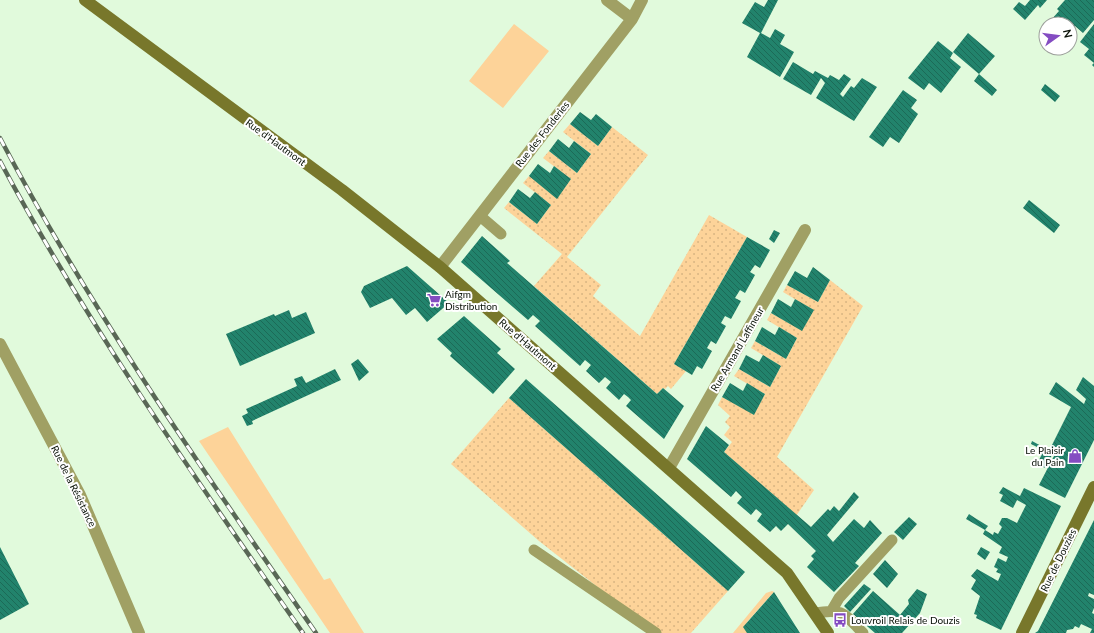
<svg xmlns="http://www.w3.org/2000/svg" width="1094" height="633" font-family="Lato,sans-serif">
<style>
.grass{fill:#fdd399}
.garden{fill:url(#garden-dots)}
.building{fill:url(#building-back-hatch)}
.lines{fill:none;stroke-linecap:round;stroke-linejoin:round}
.lane{stroke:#a0a064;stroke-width:11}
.street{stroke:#a0a064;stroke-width:12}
.secondary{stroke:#78772b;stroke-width:12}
.rail-casing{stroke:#596756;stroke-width:4.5}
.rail{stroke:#fff;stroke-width:3;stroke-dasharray:9;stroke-linecap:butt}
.labels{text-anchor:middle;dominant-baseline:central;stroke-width:4;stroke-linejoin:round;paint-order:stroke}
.street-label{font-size:10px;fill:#0a1208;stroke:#fff}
.poi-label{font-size:10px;fill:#0a1208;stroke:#fff;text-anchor:start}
</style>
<defs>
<pattern id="garden-dots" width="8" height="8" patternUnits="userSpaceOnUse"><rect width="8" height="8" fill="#fdd399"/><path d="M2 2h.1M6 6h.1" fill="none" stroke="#d8b482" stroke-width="1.8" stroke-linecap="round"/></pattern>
<pattern id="building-back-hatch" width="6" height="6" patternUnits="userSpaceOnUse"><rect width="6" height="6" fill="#22836c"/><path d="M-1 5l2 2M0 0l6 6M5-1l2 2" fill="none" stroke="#1c6a57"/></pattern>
</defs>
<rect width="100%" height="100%" fill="#e1fadc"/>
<path class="grass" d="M514,24L549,51L503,108L469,81Z
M228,427L324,580L330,578L364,633H330L199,441Z
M772,591L774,592L747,622L754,633H733L766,593Z"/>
<path class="garden" d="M570,124L598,146L612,127L648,155L567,257L601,285L593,296L640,336L709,215L747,237L674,364L686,371L671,389L668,386L665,389L663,388L657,394L534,286L562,254L504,208L509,202L537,224L551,205L523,183L529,176L557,198L571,179L543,158L549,151L577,173L591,154L563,132Z
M830,280L863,306L777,457L814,490L796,516L724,452L732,442L724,435L730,427L725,422L730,416L718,405L722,397L754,414L765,394L734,376L739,369L770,387L781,366L751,348L755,341L786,359L797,338L767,320L771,313L802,330L813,310L783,292L787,285L818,302Z
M509,398L728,591L691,633H661L637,618L539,541L451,464Z"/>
<path class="building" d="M768,0H778L761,33L770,38L775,29L785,35L780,44L794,52L780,77L747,57L760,33L742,23L755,2L764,7Z
M1030,0H1047L1040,8L1038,5L1025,20L1013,9L1019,2L1025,6Z
M1065,0H1094V20L1083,33L1075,26L1070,32V24H1056L1051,20L1059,11L1057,9Z
M1094,24V67L1092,65L1094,63L1084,55L1089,49L1080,42Z
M968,33L995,56L979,74L997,90L992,96L974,81L979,74L953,52Z
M938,41L953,53L950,58L961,67L941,93L929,83L924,90L908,78Z
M793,62L813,74L815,71L828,78L830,75L839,80L844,74L851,79L840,94L843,97L851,86L854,88L862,78L877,87L854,121L816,98L825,83L821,78L811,95L783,79Z
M1045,84L1060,96L1055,102L1041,90Z
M903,90L917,100L911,108L918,114L899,143L890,137L883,147L869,137Z
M580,112L591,120L596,114L612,127L598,146L570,124Z
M558,139L569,148L574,141L591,154L577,173L549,151Z
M538,164L550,173L554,166L571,179L557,199L529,176Z
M518,189L530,198L535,192L551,205L537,224L509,202Z
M1029,200L1060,225L1054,233L1023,208Z
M774,230L780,233L774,243L769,239Z
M482,236L510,261L507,263L657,394L663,388L684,406L664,439L626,406L631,400L628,397L624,394L619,400L606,388L611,382L605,377L599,383L586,371L591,365L585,360L580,366L535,326L540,321L533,315L528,320L461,262Z
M747,237L770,250L760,268L755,265L750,272L755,275L745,293L740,290L735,298L741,301L731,319L725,316L721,323L726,326L716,344L711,341L707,348L712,351L702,369L697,366L692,375L674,364Z
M407,266L449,303L427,322L415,308L406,315L392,298L370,308L361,292L364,286Z
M813,267L830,280L818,302L787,285L795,271L807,278Z
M778,299L791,307L795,299L814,310L802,331L771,313Z
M289,310L292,318L306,312L315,333L240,366L226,334L274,314L275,316Z
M464,316L501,349L497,353L515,369L493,394L450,356L452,353L437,339Z
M762,327L775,335L779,327L797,338L786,359L755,341Z
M746,355L759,362L763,355L781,366L770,387L739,369Z
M358,359L369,372L359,381L351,364Z
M335,369L341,380L252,421L253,424L247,426L242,416L248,413L246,409L297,386L294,379L302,376L306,383Z
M1083,377L1094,386V440L1065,498L1039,485L1054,456L1052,455L1045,468L1037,464L1041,456L1037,453L1039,448L1031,444L1032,441L1043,447L1042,450L1048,453L1071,407L1049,394L1056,382L1084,404L1086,399L1076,390Z
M526,379L745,572L728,591L509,398Z
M730,383L743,391L747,383L765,394L754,415L722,397Z
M706,426L729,445L724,452L811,527L828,509L830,511L834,506L839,511L854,492L859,497L827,535L833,542L854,519L864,528L870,520L882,533L855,563L859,566L834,592L807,567L814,559L811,556L816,551L788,524L781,531L776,526L770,532L757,521L762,514L756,509L751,515L737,503L742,497L736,491L731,497L687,459Z
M1003,487L1020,496L1024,488L1061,506L1001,630L976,618L977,615L974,614L980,596L971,589L976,580L971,576L977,569L998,581L1001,574L996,572L998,569L994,567L998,558L1006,562L1008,557L999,553L1002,547L983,534L985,530L966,519L969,514L975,518L988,526L985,530L993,535L994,532L998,534L1002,527L999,524L1002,518H1007L1017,523L1026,505L1017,500L1013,508L1000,501L1003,495L999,493Z
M909,517L917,524L903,540L894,532Z
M1094,520V595L1089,593L1088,596L1094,599V608L1092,613L1094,614V633H1090L1092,629L1081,624L1079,628L1075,626L1073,629L1067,630L1066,633H1035L1038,631Z
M0,547L29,604L0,620Z
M981,547L990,552L985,560L977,554Z
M885,560L898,574L887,588L873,574Z
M864,584L871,589L850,612L844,606Z
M917,589L927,594L920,613L902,633H875L853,614L873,591L900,615L909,604L908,600Z
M774,592L800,633H747L743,627Z"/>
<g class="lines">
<path class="lane" d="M480,216L501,234
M534,550L656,633
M832,610L839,598L892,540
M815,613C844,608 844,614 863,633"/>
<path class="street" d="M607,0L632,19
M440,267L632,19L642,0
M0,344L80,495L139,633
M669,468L805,230"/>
<path class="secondary" d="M85,0L342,190L440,267L787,573L828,633
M1022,633L1094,487"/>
<defs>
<path id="rail" d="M0,138C91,311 204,472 316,633
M0,161C88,326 196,479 303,633"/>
</defs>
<use href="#rail" class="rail-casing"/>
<use href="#rail" class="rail"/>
</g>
<defs>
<symbol id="supermarket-bare" viewBox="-9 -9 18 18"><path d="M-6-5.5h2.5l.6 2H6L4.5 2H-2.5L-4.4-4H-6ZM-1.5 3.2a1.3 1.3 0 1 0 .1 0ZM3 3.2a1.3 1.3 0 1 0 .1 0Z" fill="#844cc2" stroke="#fff" stroke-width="2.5" paint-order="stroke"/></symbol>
<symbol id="shop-bare" viewBox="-9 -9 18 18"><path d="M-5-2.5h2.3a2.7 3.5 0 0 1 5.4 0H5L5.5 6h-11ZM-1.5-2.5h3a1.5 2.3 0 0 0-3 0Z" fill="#844cc2" stroke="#fff" stroke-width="2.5" paint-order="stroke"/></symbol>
<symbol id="bus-bare" viewBox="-9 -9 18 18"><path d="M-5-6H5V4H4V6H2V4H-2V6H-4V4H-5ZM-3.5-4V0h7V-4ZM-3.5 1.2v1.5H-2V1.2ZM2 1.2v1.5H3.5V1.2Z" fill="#844cc2" stroke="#fff" stroke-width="2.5" paint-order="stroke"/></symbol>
</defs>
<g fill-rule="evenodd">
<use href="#supermarket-bare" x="424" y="290" width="20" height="20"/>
<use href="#shop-bare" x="1065" y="446" width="20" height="20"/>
<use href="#bus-bare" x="830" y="610" width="20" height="20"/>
</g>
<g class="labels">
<g class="street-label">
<text transform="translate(542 134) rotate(-52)">Rue des Fonderies</text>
<text transform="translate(276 142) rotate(36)">Rue d'Hautmont</text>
<text transform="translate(528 344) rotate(41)">Rue d'Hautmont</text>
<text transform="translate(737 349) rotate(-60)">Rue Armand Laffineur</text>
<text transform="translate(74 486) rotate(64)">Rue de la Résistance</text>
<text transform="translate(1058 560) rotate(-64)">Rue de Douzies</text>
</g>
<g class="poi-label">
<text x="445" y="294">Aifgm<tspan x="445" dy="12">Distribution</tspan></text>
<text x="1064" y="450" text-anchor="end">Le Plaisir<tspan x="1064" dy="12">du Pain</tspan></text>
<text x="851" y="620">Louvroil Relais de Douzis</text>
</g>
</g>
<g transform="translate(1058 36) rotate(76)"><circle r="19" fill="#ffffff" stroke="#9da09c"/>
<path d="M0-3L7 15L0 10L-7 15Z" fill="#844cc2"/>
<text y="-6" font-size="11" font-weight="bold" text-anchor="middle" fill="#0a1208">N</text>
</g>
</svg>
